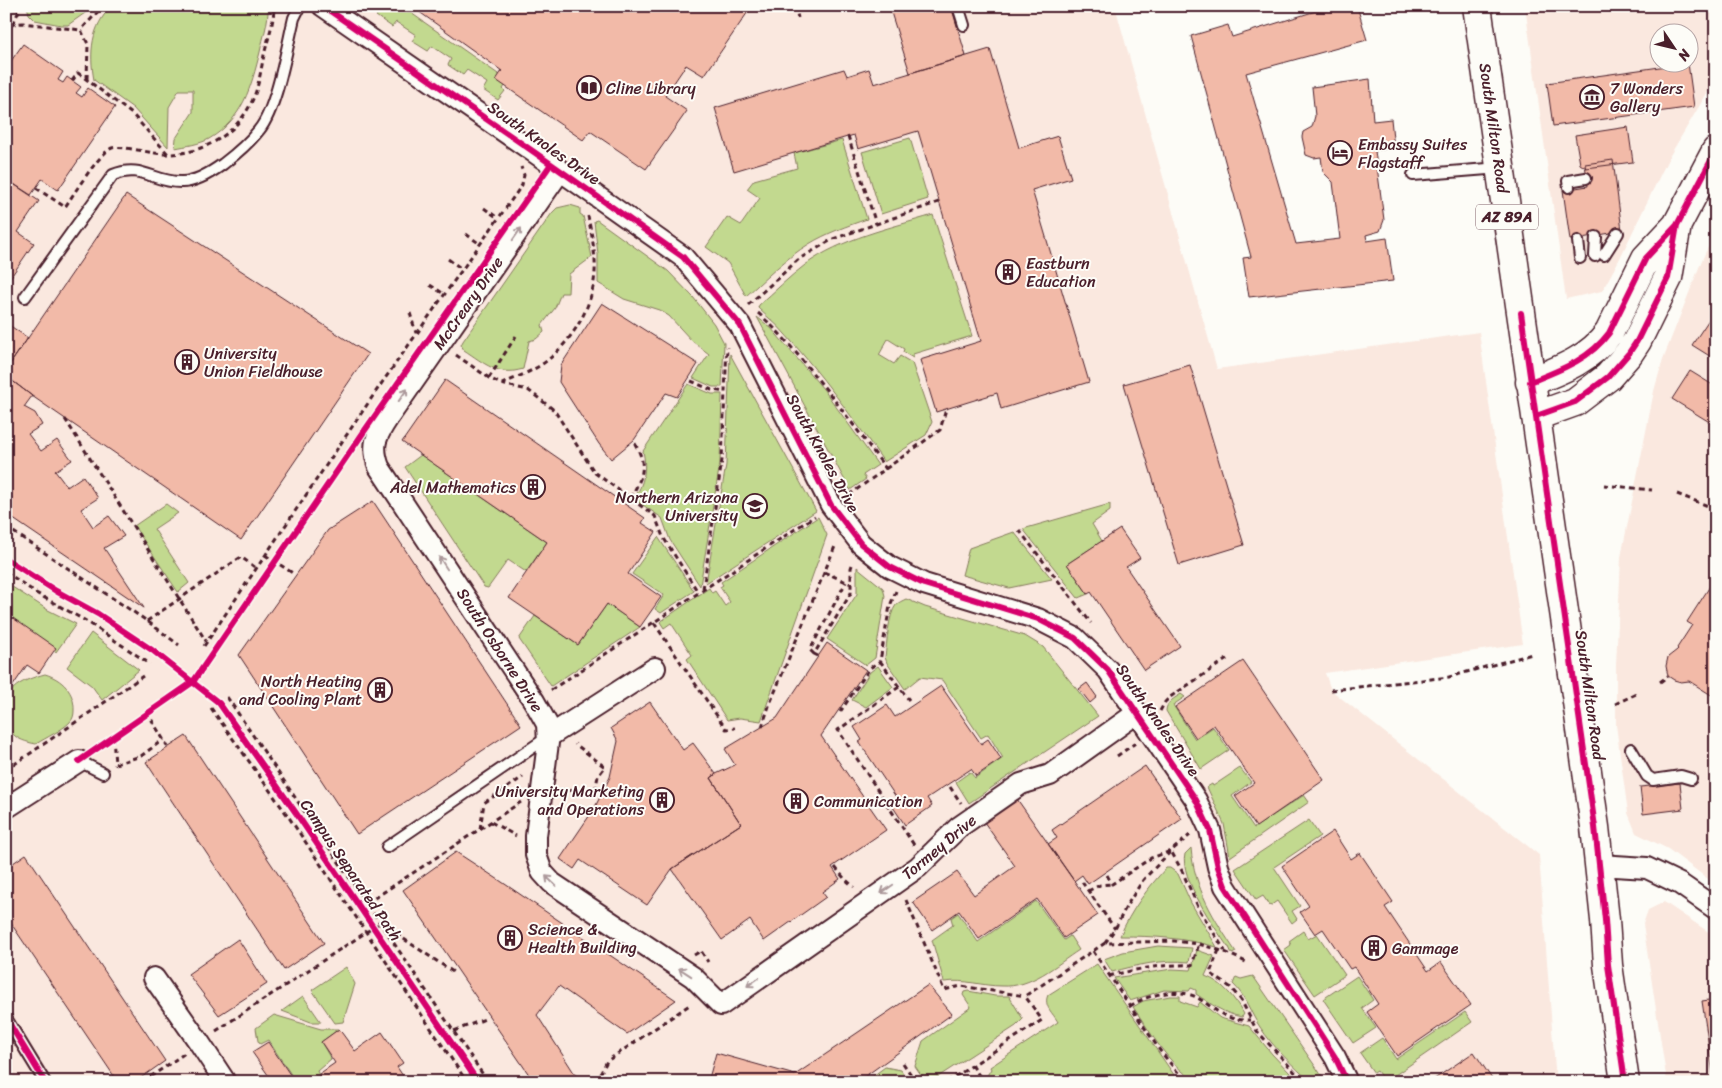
<svg xmlns="http://www.w3.org/2000/svg" width="1722" height="1088" font-family="Sriracha,sans-serif">
<style>
.built{fill:#fae8df;fill-rule:evenodd}
.green{fill:#c2d98f;stroke:#867c5d}
.building{fill:#f2baa8;stroke:#4a1f2b}
.lines{fill:none;stroke-linecap:round;stroke-linejoin:round}
.lane-casing{stroke:#4a1f2b;stroke-width:14}
.street-casing{stroke:#4a1f2b;stroke-width:24}
.primary-casing{stroke:#4a1f2b;stroke-width:31}
.path{stroke:#4a1f2b;stroke-width:3;stroke-dasharray:5 4;stroke-linecap:butt}
.lane{stroke:#fdfcf7;stroke-width:10}
.street{stroke:#fdfcf7;stroke-width:20}
.primary{stroke:#fdfcf7;stroke-width:28}
.cycleway-casing{stroke:#fdfcf7;stroke-width:9}
.cycleway{stroke:#d6006c;stroke-width:6}
.oneway{stroke:#ac999b}
.labels{text-anchor:middle;dominant-baseline:central;stroke-width:4;stroke-linejoin:round;paint-order:stroke}
.shield{fill:#fdfcf7;stroke:#806168;stroke-width:1}
.shield-label{font-size:15px;font-weight:bold;fill:#4a1f2b}
.poi-label{font-size:16px;fill:#4a1f2b;stroke:#fdfcf7;text-anchor:start}
.street-label{font-size:16px;fill:#4a1f2b;stroke:#fdfcf7}
</style>
<rect width="100%" height="100%" fill="#fdfcf7"/>
<filter id="ink" filterUnits="userSpaceOnUse"><feTurbulence type="fractalNoise" baseFrequency=".02" numOctaves="2"/><feDisplacementMap in="SourceGraphic" scale="10" xChannelSelector="R" yChannelSelector="G"/><feConvolveMatrix kernelMatrix="1 2 1 2 8 2 1 2 1" color-interpolation-filters="sRGB"/></filter>
<g filter="url(#ink)">
<path class="built" d="M6,6H1115L1217,369L1479,332L1523,644L1325,673L1331,690L1539,855L1556,1082H6Z
M1525,6H1716V78L1669,157L1619,260L1602,291L1566,299ZM1660,32H1690V62H1660Z
M1716,231V866L1708,879L1668,849L1636,833L1628,813L1616,725V665L1621,557L1654,391L1663,359L1702,260Z
M1664,902L1716,937V1082H1667L1643,924L1648,910Z"/>
<path class="green" d="M27,6H95L68,25H61L35,20L29,14Z
M112,6H268C269,21 263,37 260,52C251,87 243,119 209,139C200,144 186,146 175,148L176,138L193,112V90H179L169,107L168,147L133,108L94,80C89,53 91,26 112,6Z
M376,6H401L508,81L503,89L505,91L498,100L483,90L487,83L467,70L463,75L448,65L451,59L432,46L428,51L412,41L416,35L396,22L392,27L376,16L381,10Z
M910,138L928,199L881,214L862,152Z
M842,140L867,219C847,226 827,233 809,244C786,258 766,278 746,296L728,263L706,247L727,217L741,225L760,198L747,189L754,180L797,168L794,153Z
M570,205L580,208V214L583,216L592,257L569,274L568,293H561L555,308L542,325L544,332L536,339L529,341L523,369C498,377 484,363 464,350L461,345L463,341L552,213L557,208Z
M933,215L972,336L913,354V358L903,352L904,349L888,339L879,355L894,364L900,356L912,363L932,422L926,435L884,462C853,418 821,374 785,334C777,324 767,317 758,308L759,305C774,292 789,277 805,265C842,238 890,228 933,215Z
M597,220L668,271L693,297L714,324L724,343L722,387H713L693,378L709,354L692,341L669,316L659,310L624,299L598,283V254L594,221Z
M757,317L771,328L824,390L878,465L863,475L866,479L850,490Z
M730,354L816,511L706,583L726,465Z
M688,384L712,394H722L720,463L700,586L670,540L662,518L634,499C644,483 647,470 643,451Z
M421,455L547,542L526,572L508,560L488,588L484,587L405,467Z
M166,504L178,513L154,529L189,583L178,592L134,526Z
M1110,504V511L1092,524L1102,541L1067,564L1088,594L1078,598L1023,529Z
M818,517L827,535L761,721L740,718L727,720L687,659L692,655L671,623L664,628L660,622L709,588L712,593L715,591L725,606L730,602L720,587L723,585L721,582Z
M1014,532L1052,579L1009,588L962,575L969,548Z
M658,537L694,591L661,613L655,609L664,595L632,574Z
M857,567L883,588L885,596L875,658L866,665L827,639L857,594Z
M6,583L48,610L76,624L56,652L6,619Z
M906,599L925,607L1025,636L1043,647L1098,716L969,803L956,782L970,772L975,778L1003,758L988,734L981,738L942,680L920,677L905,689L887,663L885,657C887,644 888,615 896,605C899,602 902,601 906,599Z
M607,604L640,627L551,686L519,639L535,616L578,645Z
M91,633L139,670L102,700L92,686L67,667Z
M878,666L893,687L866,707L852,700L870,672Z
M45,674C62,679 75,692 74,711C74,715 73,719 70,722C61,731 47,737 36,744C15,740 6,733 6,711C6,702 7,696 13,689C21,681 34,677 45,674Z
M1181,694L1185,697L1173,705L1195,739L1213,727L1229,750L1201,769L1166,711C1166,702 1175,698 1181,694Z
M1240,768L1251,782L1232,796L1254,828L1304,795L1309,802L1230,857L1224,824L1207,787L1212,784L1213,786Z
M1309,820L1320,836L1274,867L1300,906L1292,911L1297,919L1292,923L1277,901L1270,906L1263,896L1256,900L1235,869Z
M1191,848C1194,888 1214,919 1236,952L1232,954L1229,947H1228C1215,928 1179,877 1185,854Z
M1166,868H1170L1178,874L1191,903L1217,947C1184,938 1154,936 1120,936C1131,910 1147,889 1166,868Z
M1036,901L1064,940L1070,936L1079,950C1056,965 1031,988 1002,986C981,986 966,979 944,982L932,940L953,925L951,918L958,913L978,942Z
M1303,931L1308,939L1317,934L1345,975L1315,995L1284,950L1291,945L1289,941Z
M1158,946L1192,948L1189,962C1163,959 1137,965 1112,972L1104,959L1123,952Z
M1197,950L1214,956L1205,976C1224,983 1234,998 1244,1014L1242,1017C1224,1014 1211,1004 1196,994V990L1191,988L1189,991L1164,990L1130,1001L1114,978L1172,969L1191,970Z
M1097,964L1179,1082H983L991,1069L990,1067L1058,1022C1053,1013 1043,1006 1048,995Z
M346,967L355,984L343,1022L335,1023L312,990Z
M1253,976L1322,1076L1314,1082H1311C1293,1066 1273,1047 1260,1027C1250,1013 1246,996 1233,984L1236,977L1241,979Z
M1357,976L1373,1000L1362,1008L1376,1028L1353,1043L1323,999Z
M968,991L995,996H1009L1023,1019L1016,1026L930,1082H926L915,1066L923,1041L971,1007L963,995L964,992Z
M303,996L321,1022H311L282,1011Z
M1170,996H1180V1001L1197,1007L1200,1002L1220,1018L1249,1026L1272,1054L1289,1072L1300,1082H1197C1168,1065 1152,1034 1133,1007L1143,1001Z
M1465,1012L1472,1022L1385,1082L1377,1071L1374,1073L1360,1053L1382,1038L1396,1059Z
M274,1015L321,1029H339L321,1042L331,1059L317,1071L322,1082H296L268,1040L260,1044L258,1041L256,1028Z
M885,1067L901,1070L909,1082H865Z"/>
<path class="building" d="M411,6H752L704,76L686,65L665,96L687,111L646,169L590,131L583,140L496,80L502,71Z
M889,6H951L966,56L910,73Z
M1332,6H1357L1367,40L1246,73L1296,244L1340,239L1333,182L1323,172L1321,157L1314,158L1306,155L1302,137L1303,132L1312,127L1315,116L1312,87L1370,79L1373,121L1391,119L1394,148L1375,151L1384,220L1380,231L1366,235L1367,241L1387,238L1393,281L1249,297L1243,258L1251,257L1191,36L1228,25L1232,37Z
M23,44L63,72L58,80L63,83L67,77L81,87L76,93L82,97L88,88L115,107L58,190L42,179L31,195L6,179V174L11,167L6,164V68Z
M990,49L1019,148L1058,136L1071,178L1032,190L1089,382L1001,409L997,393L936,412L920,360L981,341L918,131L858,149L854,135L734,171L715,108L844,69L847,76L869,69L874,84Z
M1688,63L1694,107L1553,126L1547,83Z
M1628,127L1633,162L1586,168L1580,164L1575,135Z
M1613,160L1622,231L1570,240L1563,190L1588,186L1585,164Z
M6,179L39,201L18,232L34,243L6,284Z
M126,195L368,354L241,540L32,396L6,376V370Z
M602,303L698,364L677,397L666,393L634,440L611,459L599,444L559,382L561,365Z
M1716,309V360L1692,345Z
M6,323L28,338L6,370Z
M1190,365L1244,545L1179,565L1124,384Z
M1690,371L1716,387V426L1672,399Z
M6,376L32,396L24,407L35,413L42,425L28,434L41,451L57,440L72,460L55,471L67,487L83,476L98,498L81,509L93,527L109,516L124,536L104,548L144,608L6,514Z
M445,380L645,518L642,523L656,532L628,574L661,597L640,627L607,604L578,645L509,598L547,542L402,442Z
M373,501L521,725L357,834L239,655L328,530Z
M1120,529L1140,558L1126,567L1180,646L1144,670L1091,592L1088,594L1067,564Z
M1716,577V698L1689,681L1681,682L1674,680L1668,676L1666,666L1668,657L1677,650L1678,649L1677,648L1692,625L1687,622Z
M10,616L56,648L39,673L27,665L6,696V622Z
M827,643L866,670L821,736L886,830L832,867L840,879L822,892L826,897L764,941L750,920L722,940L672,869L741,824L711,778L716,774L735,765L725,749L777,718Z
M1243,661L1324,780L1256,827L1235,796L1254,783L1214,725L1196,738L1175,707Z
M1087,683L1097,697L1090,703L1079,689Z
M941,686L981,744L988,739L1001,759L976,776L971,769L927,798L932,806L905,825L891,804L898,800L859,742L862,740L854,727L887,705L895,717Z
M650,702L683,750L693,743L716,774L711,778L741,824L672,869L647,905L580,860L574,869L560,859L594,809L610,777L618,741L611,728Z
M186,736L324,943L284,970L146,762Z
M1145,766L1182,819L1088,884L1082,875L1074,881L1048,844L1057,838L1052,830Z
M1680,783L1683,809L1643,814L1640,787Z
M1017,799L1098,915L1064,938L1037,899L979,939L959,911L932,930L913,902L957,872L974,895L1015,866L984,822Z
M1333,831L1351,859L1360,853L1393,902L1385,907L1428,971L1441,962L1471,1005L1397,1056L1367,1012L1378,1004L1354,967L1350,969L1323,929L1315,934L1300,912L1309,906L1282,866Z
M456,852L499,880L676,1000L627,1034L559,986L537,1015L580,1082H534L403,890Z
M26,854L165,1061L135,1082H118L6,916V868Z
M238,939L267,984L219,1015L188,974Z
M928,985L952,1014L857,1082H708L716,1053L795,1075Z
M1716,999V1081H1714L1702,1001Z
M339,1029L355,1051L382,1032L403,1063L397,1067L407,1082H324L319,1074L335,1063L321,1042Z
M268,1042L295,1082H273L252,1052Z
M1474,1052L1494,1082H1430Z"/>
<g class="lines">
<defs>
<path id="lane" d="M958,6L964,25
M1413,175L1500,168
M1569,187L1568,181L1586,178
M1578,241L1580,258
M1604,255L1618,233
M1595,256L1596,237
M25,297L113,175C142,163 154,183 182,182C197,182 212,172 223,164C236,154 249,143 259,130C277,108 287,47 294,18L300,6
M1631,749L1647,776L1653,780L1681,776L1691,779
M79,761L103,773
M387,847L548,737
M6,1018L45,1082"/>
<path id="street" d="M323,6L534,152L683,257L740,325L831,505L861,544L890,567L924,584L1038,619L1075,638L1108,670L1196,800L1210,830L1218,867L1225,886L1335,1057L1347,1082
M560,171L388,418C376,436 371,445 379,467L534,701L547,724L548,743L536,836V855L542,872L552,883L693,977L721,1005L918,867L959,827L1021,784L1050,775L1137,713
M548,737L655,668
M6,808L79,761
M1599,865L1647,868L1680,884L1716,909
M154,978L199,1042L224,1080"/>
<path id="primary" d="M1477,6L1595,827L1605,920L1608,965L1625,1082
M1530,382C1560,370 1589,360 1609,333L1646,258L1677,225L1716,151
M1536,416L1575,402L1608,377L1629,353L1637,341L1668,278L1677,225"/>
</defs>
<use href="#lane" class="lane-casing"/>
<use href="#street" class="street-casing"/>
<use href="#primary" class="primary-casing"/>
<path class="path" d="M795,6L798,18
M13,24L21,6
M6,33L13,24L23,23L81,30
M87,79L88,44L81,30L103,6
M72,81L78,73L132,114L168,154
M848,136L876,224
M36,188L65,207C73,195 100,152 112,148C123,145 154,155 169,154C206,153 238,133 253,99C259,85 261,69 264,55C268,39 274,22 274,6
M484,208L498,218
M466,234L480,244
M448,259L462,269
M430,285L444,294
M748,305L799,259L833,239L939,202
M410,313L416,333
M758,313C778,330 794,350 810,370C837,402 861,435 886,469
M456,355L489,378L501,384L528,390L554,410L595,473L655,516L663,537L698,592
M489,378L516,336
M691,381L712,390L725,392
M502,384C517,377 536,370 549,359C577,335 597,299 595,261C594,246 591,231 588,216
M65,419L206,641
M1604,485L1652,490
M1677,494L1716,509
M849,495L940,430L946,409
M630,498C643,477 648,465 634,442
M6,527L147,621L179,645
M1019,530L1091,623
M265,555L294,574
M6,572L36,593L86,621L150,664
M824,572L851,584
M703,589L722,460L727,347
M896,591L890,606L880,661L909,700
M147,621L241,557L256,568
M654,623L726,729L735,728
M204,646L379,387L522,185L524,175L521,167
M814,654L810,650L846,582
M818,656L814,654L851,593V568L853,562
M1660,682L1668,676
M899,687L838,730L914,845
M551,690L815,516
M1331,690L1449,677L1532,654
M227,697L488,1082
M1615,704L1636,694
M211,708L288,816L467,1082
M1160,711L1165,702L1170,697L1230,657
M147,712L168,747
M840,712L870,668L880,661
M762,727L769,706L836,544
M113,737L115,764L141,756L164,739
M95,749L160,703
M1117,756L1134,744L1135,745
M6,770L143,676
M950,787L961,803
M561,790L595,792L598,776L605,767L575,744
M491,822L516,836
M480,829L484,803L523,777
M835,867L844,878L854,887
M1107,875L1112,884L1151,858L1171,851L1182,871L1199,909L1225,951
M1082,882L1115,929
M1088,891L1100,885L1112,884
M906,900L944,990L961,986L1025,996
M367,903L521,802
M1105,943L1115,929L1127,905L1143,880L1171,851L1190,835
M1219,950L1210,973L1230,987L1241,1000L1257,1031L1304,1082
M1093,951L1161,1052L1184,1080L1188,1082
M694,955L701,951L708,962
M1109,976C1137,969 1163,964 1192,965L1199,944
M1130,1006C1147,995 1174,988 1194,996C1207,1002 1217,1014 1231,1018C1237,1020 1244,1020 1250,1020
M216,1031L380,923L453,972
M454,1031L485,1019
M903,1063L916,1082
M972,1065L980,1077L978,1082
M599,1078L616,1082
M143,1082L185,1053
M596,1082L607,1061L691,1004
M947,1082L1042,1020L1025,996L1105,943L1174,941L1199,944L1225,952L1246,962"/>
<use href="#lane" class="lane"/>
<use href="#street" class="street"/>
<use href="#primary" class="primary"/>
<defs>
<path id="cycleway" d="M323,6L534,152L683,257L740,325L831,505L861,544L890,567L924,584L1038,619L1075,638L1108,670L1196,800L1210,830L1218,867L1225,886L1335,1057L1347,1082
M1521,313L1595,827L1605,920L1608,965L1625,1082
M1530,382C1560,370 1589,360 1609,333L1646,258L1677,225L1716,151
M1536,416L1575,402L1608,377L1629,353L1637,341L1668,278L1677,225
M6,559L56,591L98,614L152,650L219,703L296,813L478,1082
M79,761L193,682L363,433L551,164
M6,1018L45,1082"/>
</defs>
<use href="#cycleway" class="cycleway-casing"/>
<use href="#cycleway" class="cycleway"/>
</g>
<defs><path id="oneway-shaft" d="M-6 0H5M1.5-3L5.5 0L1.5 3" fill="none" stroke-width="1.6" stroke-linecap="round" stroke-linejoin="round" transform="scale(1.25)"/></defs>
<g class="oneway">
<use href="#oneway-shaft" transform="translate(517 234) rotate(-55)"/>
<use href="#oneway-shaft" transform="translate(403 395) rotate(-55)"/>
<use href="#oneway-shaft" transform="translate(443 563) rotate(-123)"/>
<use href="#oneway-shaft" transform="translate(551 881) rotate(-136)"/>
<use href="#oneway-shaft" transform="translate(887 889) rotate(145)"/>
<use href="#oneway-shaft" transform="translate(685 972) rotate(-147)"/>
<use href="#oneway-shaft" transform="translate(753 982) rotate(145)"/>
</g>
</g>
<defs>
<symbol id="library-ring" viewBox="-11 -11 22 22"><circle r="9.5" fill="#fdfcf7" stroke="#4a1f2b" stroke-width="1.5"/><path d="M-6-4Q-3-5.5-.7-3.5V5Q-3 3-6 4ZM6-4Q3-5.5 .7-3.5V5Q3 3 6 4Z" fill="#4a1f2b"/></symbol>
<symbol id="museum-ring" viewBox="-11 -11 22 22"><circle r="9.5" fill="#fdfcf7" stroke="#4a1f2b" stroke-width="1.5"/><path d="M0-6L6-3V-2H-6V-3ZM-5-1h2V3h-2ZM-1-1h2V3h-2ZM3-1h2V3H3ZM-6 4H6V6H-6Z" fill="#4a1f2b"/></symbol>
<symbol id="hotel-ring" viewBox="-11 -11 22 22"><circle r="9.5" fill="#fdfcf7" stroke="#4a1f2b" stroke-width="1.5"/><path d="M-6-4.5h1.5V1H6V5H4.5V3h-9V5H-6ZM-4 0a1.8 1.8 0 1 1 3.6 0ZM.5 0V-2.5h3Q6-2.5 6 0Z" fill="#4a1f2b"/></symbol>
<symbol id="building-ring" viewBox="-11 -11 22 22"><circle r="9.5" fill="#fdfcf7" stroke="#4a1f2b" stroke-width="1.5"/><path d="M-4-6H4V6H1V3H-1V6H-4ZM-2.5-4.3h1.7v1.8h-1.7ZM.8-4.3h1.7v1.8H.8ZM-2.5-1h1.7V.8h-1.7ZM.8-1h1.7V.8H.8Z" fill="#4a1f2b"/></symbol>
<symbol id="university-ring" viewBox="-11 -11 22 22"><circle r="9.5" fill="#fdfcf7" stroke="#4a1f2b" stroke-width="1.5"/><path d="M0-5L7-2L0 1L-7-2ZM-4 1L0 2.5L4 1V4Q0 6-4 4Z" fill="#4a1f2b"/></symbol>
</defs>
<g fill-rule="evenodd">
<use href="#library-ring" x="575" y="74" width="28" height="28"/>
<use href="#museum-ring" x="1578" y="83" width="28" height="28"/>
<use href="#hotel-ring" x="1326" y="139" width="28" height="28"/>
<use href="#building-ring" x="994" y="258" width="28" height="28"/>
<use href="#building-ring" x="173" y="348" width="28" height="28"/>
<use href="#building-ring" x="519" y="473" width="28" height="28"/>
<use href="#university-ring" x="741" y="492" width="28" height="28"/>
<use href="#building-ring" x="366" y="676" width="28" height="28"/>
<use href="#building-ring" x="648" y="786" width="28" height="28"/>
<use href="#building-ring" x="782" y="787" width="28" height="28"/>
<use href="#building-ring" x="496" y="924" width="28" height="28"/>
<use href="#building-ring" x="1360" y="934" width="28" height="28"/>
</g>
<g class="labels">
<rect class="shield" x="1476" y="204.5" width="62" height="25" rx="4"/>
<g class="shield-label">
<text x="1507" y="217">AZ 89A</text>
</g>
<g class="poi-label">
<text x="606" y="88">Cline Library</text>
<text x="1610" y="88">7 Wonders<tspan x="1610" dy="18">Gallery</tspan></text>
<text x="1358" y="144">Embassy Suites<tspan x="1358" dy="18">Flagstaff</tspan></text>
<text x="1026" y="263">Eastburn<tspan x="1026" dy="18">Education</tspan></text>
<text x="204" y="353">University<tspan x="204" dy="18">Union Fieldhouse</tspan></text>
<text x="516" y="487" text-anchor="end">Adel Mathematics</text>
<text x="738" y="497" text-anchor="end">Northern Arizona<tspan x="738" dy="18">University</tspan></text>
<text x="362" y="681" text-anchor="end">North Heating<tspan x="362" dy="18">and Cooling Plant</tspan></text>
<text x="644" y="791" text-anchor="end">University Marketing<tspan x="644" dy="18">and Operations</tspan></text>
<text x="814" y="801">Communication</text>
<text x="528" y="929">Science &amp;<tspan x="528" dy="18">Health Building</tspan></text>
<text x="1392" y="948">Gammage</text>
</g>
<g class="street-label">
<text transform="translate(1494 128) rotate(82)">South Milton Road</text>
<text transform="translate(544 143) rotate(35)">South Knoles Drive</text>
<text transform="translate(468 303) rotate(-55)">McCreary Drive</text>
<text transform="translate(823 453) rotate(61)">South Knoles Drive</text>
<text transform="translate(500 650) rotate(57)">South Osborne Drive</text>
<text transform="translate(1590 695) rotate(82)">South Milton Road</text>
<text transform="translate(1158 720) rotate(55)">South Knoles Drive</text>
<text transform="translate(939 847) rotate(-40)">Tormey Drive</text>
<text transform="translate(351 870) rotate(56)">Campus Separated Path</text>
</g>
</g>
<rect width="1722" height="1088" fill="none" stroke="#fdfcf7" stroke-width="25"/>
<rect x="12" y="12" width="1697" height="1063" fill="none" stroke="#4a1f2b" stroke-width="2" filter="url(#ink)"/>
<g transform="translate(1674 48) rotate(125)"><circle r="24" fill="#fdfcf7" stroke="#b5a4a5"/>
<path d="M0-4L9 19L0 12L-9 19Z" fill="#4a1f2b"/>
<text y="-8" font-size="14" font-weight="bold" text-anchor="middle" fill="#4a1f2b">N</text>
</g>
</svg>
